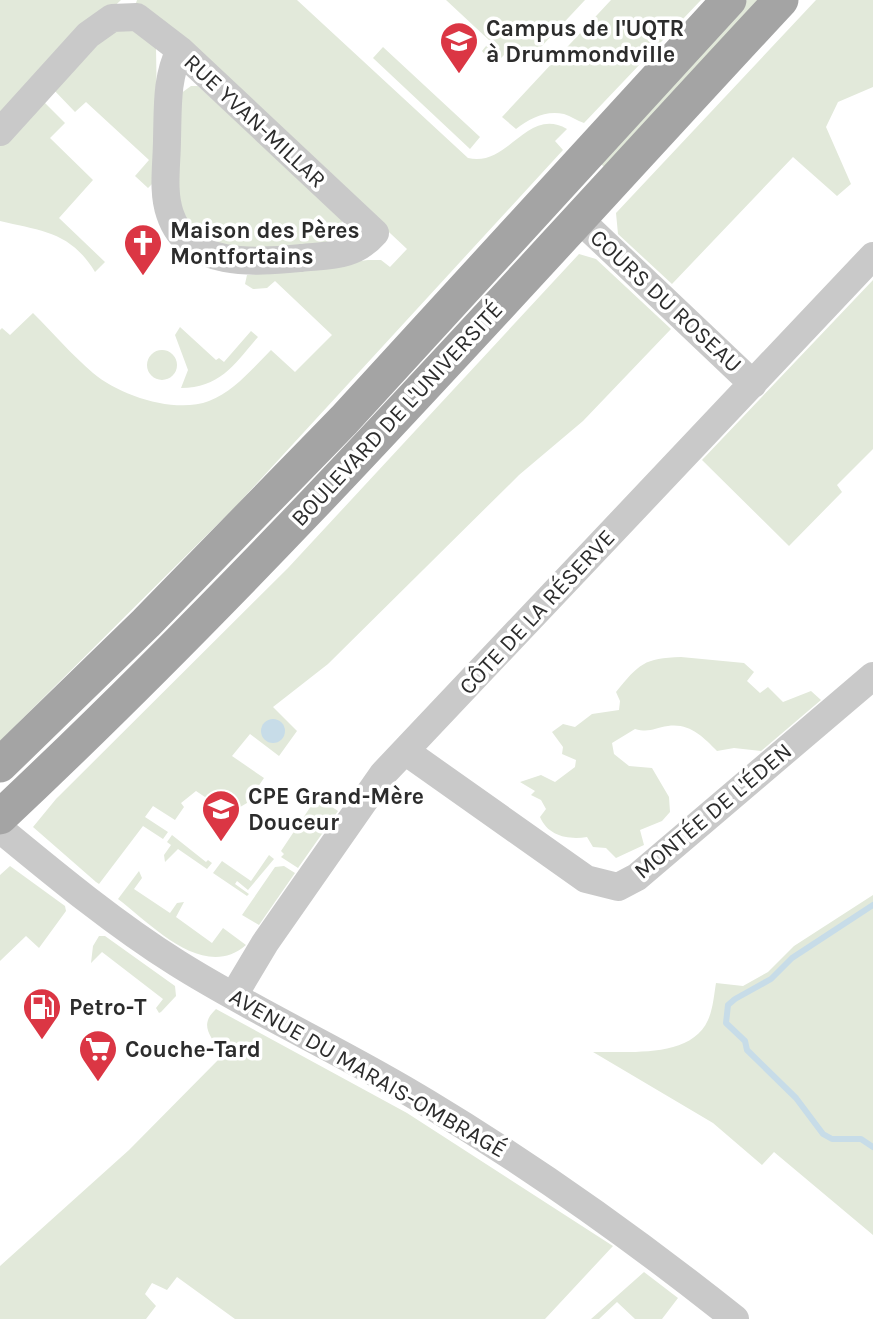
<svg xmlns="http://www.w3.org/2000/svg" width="873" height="1319" font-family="Karla,sans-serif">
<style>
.green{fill:#e2e9da}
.water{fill:#c7dce8}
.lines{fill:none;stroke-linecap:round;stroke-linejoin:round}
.stream{stroke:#c7dce8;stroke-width:6}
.minor{stroke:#c9c9c9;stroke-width:28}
.major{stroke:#a4a4a4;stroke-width:35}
.labels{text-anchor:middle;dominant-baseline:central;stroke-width:7;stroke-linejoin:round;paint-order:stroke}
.poi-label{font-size:23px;font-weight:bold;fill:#2c2c2c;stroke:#fff;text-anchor:start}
.street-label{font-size:23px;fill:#2c2c2c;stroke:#fff}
</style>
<rect width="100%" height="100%" fill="#fff"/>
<path class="green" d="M0,0H121L0,115Z
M137,0H297L468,158C508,168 527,106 567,129L555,141L563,150L236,506L0,741V330L2,328L10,335L33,313C53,333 72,355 93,373C120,396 176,414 209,401C234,391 252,369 271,350L295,372L332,335L275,281L267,288L253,289L245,284L247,275L368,260H381L390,267L407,249L165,22L136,3Z
M446,0H585L525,64L517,56L512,61L504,55L494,65L482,51L490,41Z
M611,0H701L584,123C577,121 571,116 564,114C546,110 530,118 516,129L502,117Z
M747,0H766L608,170L597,161Z
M816,0H873V87L838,102L826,127L851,184L837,196L793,157L672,284L618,234L616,213Z
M126,25L156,47L158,178L148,188L135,176L149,160L86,102L75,112L52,88L87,47Z
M383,47L480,137L470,149L373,58Z
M191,86H198L339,214L343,224L340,242L236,254L203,242L178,209L180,94Z
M41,99L65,123L50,138L93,180L59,218L105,262L95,272C71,232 42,231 0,221V144Z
M579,254L596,259L671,329L583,421L519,475L328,664L273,707L297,731L279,756L250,734L232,756L264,778L247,803L235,810L214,795L208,799L196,791L181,803L184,807L175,820L153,806L145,817L168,832L163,839L143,826L99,884L96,882L33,827L56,799L288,568Z
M873,280V449L837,485L842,492L789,546L702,460Z
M180,327L216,360L219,358L224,362L251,331L258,337C234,365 220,388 181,388L188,370L175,335Z
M147 365a15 15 0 1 1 30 0a15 15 0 1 1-30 0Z
M681,657L744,663L754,672L747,681L760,693L768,687L783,702L811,691L821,700L761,751L734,748L717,751C703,737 690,723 668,726C654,728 650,733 635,729L612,743L614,754L629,766L652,768L669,797L670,812L662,821L640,830L644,845L616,858L606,848L593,847L587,837C568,840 548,836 540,817L546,809L541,800L531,795L535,791L520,782L541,775L555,782L575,767L576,760L562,754L563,747L552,732L563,724L575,727L592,714L619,710L620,701L616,692C639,664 644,658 681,657Z
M317,797L338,811L298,868L281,857L284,854L281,851Z
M172,835L206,862L208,860L212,863L207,869L178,849L165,862L164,855L171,845L167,842Z
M269,855L274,859L248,890L237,881L235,884L249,894L247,896L213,873L222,861L251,881Z
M10,866L65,906L66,911L39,948L26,936L0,961V875Z
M284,866L295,873L259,925L242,915L275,867Z
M139,871L142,878L134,889L170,913L177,903L184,902L176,917L212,943L223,928L246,945C204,982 151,924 118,899Z
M873,895V1235L774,1152L762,1165L713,1123L593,1052C627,1051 691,1059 708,1020C713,1009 714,995 716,983L743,986L768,972L794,946Z
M99,936H105L175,986L176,996L161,1012L159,1013L156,1008L163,999L102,952L91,963L93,946Z
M216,1009L407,1113L613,1246L545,1319H235L177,1277L167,1290L152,1283L145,1294L156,1306L146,1319H0V1266L129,1150L218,1060L219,1051C210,1034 199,1025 216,1009Z
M644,1272L678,1298L662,1319H635L617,1302L599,1319H591Z"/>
<path class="water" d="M261 731a12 12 0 1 1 24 0a12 12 0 1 1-24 0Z"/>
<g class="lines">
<path class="stream" d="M873,905L792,958L771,979L735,999L728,1005L726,1023L745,1041L747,1050L796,1098L823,1134L832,1139H861L873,1147"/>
<path class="minor" d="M180,50L375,233C354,257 331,255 301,258C257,262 188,269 170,214C162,191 167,164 167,139C168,108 166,78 180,50Z
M0,132L88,35L112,18L137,17L180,50
M578,218L753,384
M405,751L586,879L618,887L637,877L873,676
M0,829C57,876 115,924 177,963C258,1014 346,1053 427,1103C535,1168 636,1240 735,1319
M234,995L265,943L383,774L873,256"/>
<path class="major" d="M0,765L146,623L344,420L729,0
M0,817C275,559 524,276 781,0"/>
</g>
<defs>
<symbol id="university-pin" viewBox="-11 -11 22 30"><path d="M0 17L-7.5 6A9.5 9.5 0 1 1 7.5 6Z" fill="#db3644" stroke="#fff"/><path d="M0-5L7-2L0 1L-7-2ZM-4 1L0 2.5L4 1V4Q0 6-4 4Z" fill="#fff"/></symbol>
<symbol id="church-pin" viewBox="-11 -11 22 30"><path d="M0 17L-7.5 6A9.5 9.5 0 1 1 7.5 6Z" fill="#db3644" stroke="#fff"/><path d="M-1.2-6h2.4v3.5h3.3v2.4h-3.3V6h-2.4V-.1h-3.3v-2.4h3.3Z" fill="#fff"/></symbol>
<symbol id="school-pin" viewBox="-11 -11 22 30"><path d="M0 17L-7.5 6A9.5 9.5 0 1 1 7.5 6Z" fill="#db3644" stroke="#fff"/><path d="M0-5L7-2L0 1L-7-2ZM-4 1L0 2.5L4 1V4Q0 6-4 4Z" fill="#fff"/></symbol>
<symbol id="fuel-pin" viewBox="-11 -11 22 30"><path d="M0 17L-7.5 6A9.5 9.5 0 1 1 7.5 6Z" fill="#db3644" stroke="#fff"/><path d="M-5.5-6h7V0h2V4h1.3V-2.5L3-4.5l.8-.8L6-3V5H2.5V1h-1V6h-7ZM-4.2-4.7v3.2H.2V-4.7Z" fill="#fff"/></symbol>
<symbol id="supermarket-pin" viewBox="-11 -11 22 30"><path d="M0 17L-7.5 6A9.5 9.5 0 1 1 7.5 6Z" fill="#db3644" stroke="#fff"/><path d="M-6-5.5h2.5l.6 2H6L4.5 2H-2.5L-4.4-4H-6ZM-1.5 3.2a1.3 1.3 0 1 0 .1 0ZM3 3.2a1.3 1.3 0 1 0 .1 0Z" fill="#fff"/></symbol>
</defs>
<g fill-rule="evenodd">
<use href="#university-pin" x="437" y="19" width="44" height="60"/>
<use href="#church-pin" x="121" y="221" width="44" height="60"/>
<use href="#school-pin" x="199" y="787" width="44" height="60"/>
<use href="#fuel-pin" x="20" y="985" width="44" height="60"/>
<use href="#supermarket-pin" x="76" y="1027" width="44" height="60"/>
</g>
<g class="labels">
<g class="poi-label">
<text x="486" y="28">Campus de l'UQTR<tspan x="486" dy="26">à Drummondville</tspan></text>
<text x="170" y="230">Maison des Pères<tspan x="170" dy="26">Montfortains</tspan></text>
<text x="248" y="796">CPE Grand-Mère<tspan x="248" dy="26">Douceur</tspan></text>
<text x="69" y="1007">Petro-T</text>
<text x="125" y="1049">Couche-Tard</text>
</g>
<g class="street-label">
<text transform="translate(255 121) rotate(43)">RUE YVAN-MILLAR</text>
<text transform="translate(666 301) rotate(43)">COURS DU ROSEAU</text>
<text transform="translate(397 414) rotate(-47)">BOULEVARD DE L'UNIVERSITÉ</text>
<text transform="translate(537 612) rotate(-47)">CÔTE DE LA RÉSERVE</text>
<text transform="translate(713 811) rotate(-40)">MONTÉE DE L'ÉDEN</text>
<text transform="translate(368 1073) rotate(30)">AVENUE DU MARAIS-OMBRAGÉ</text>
</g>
</g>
</svg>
